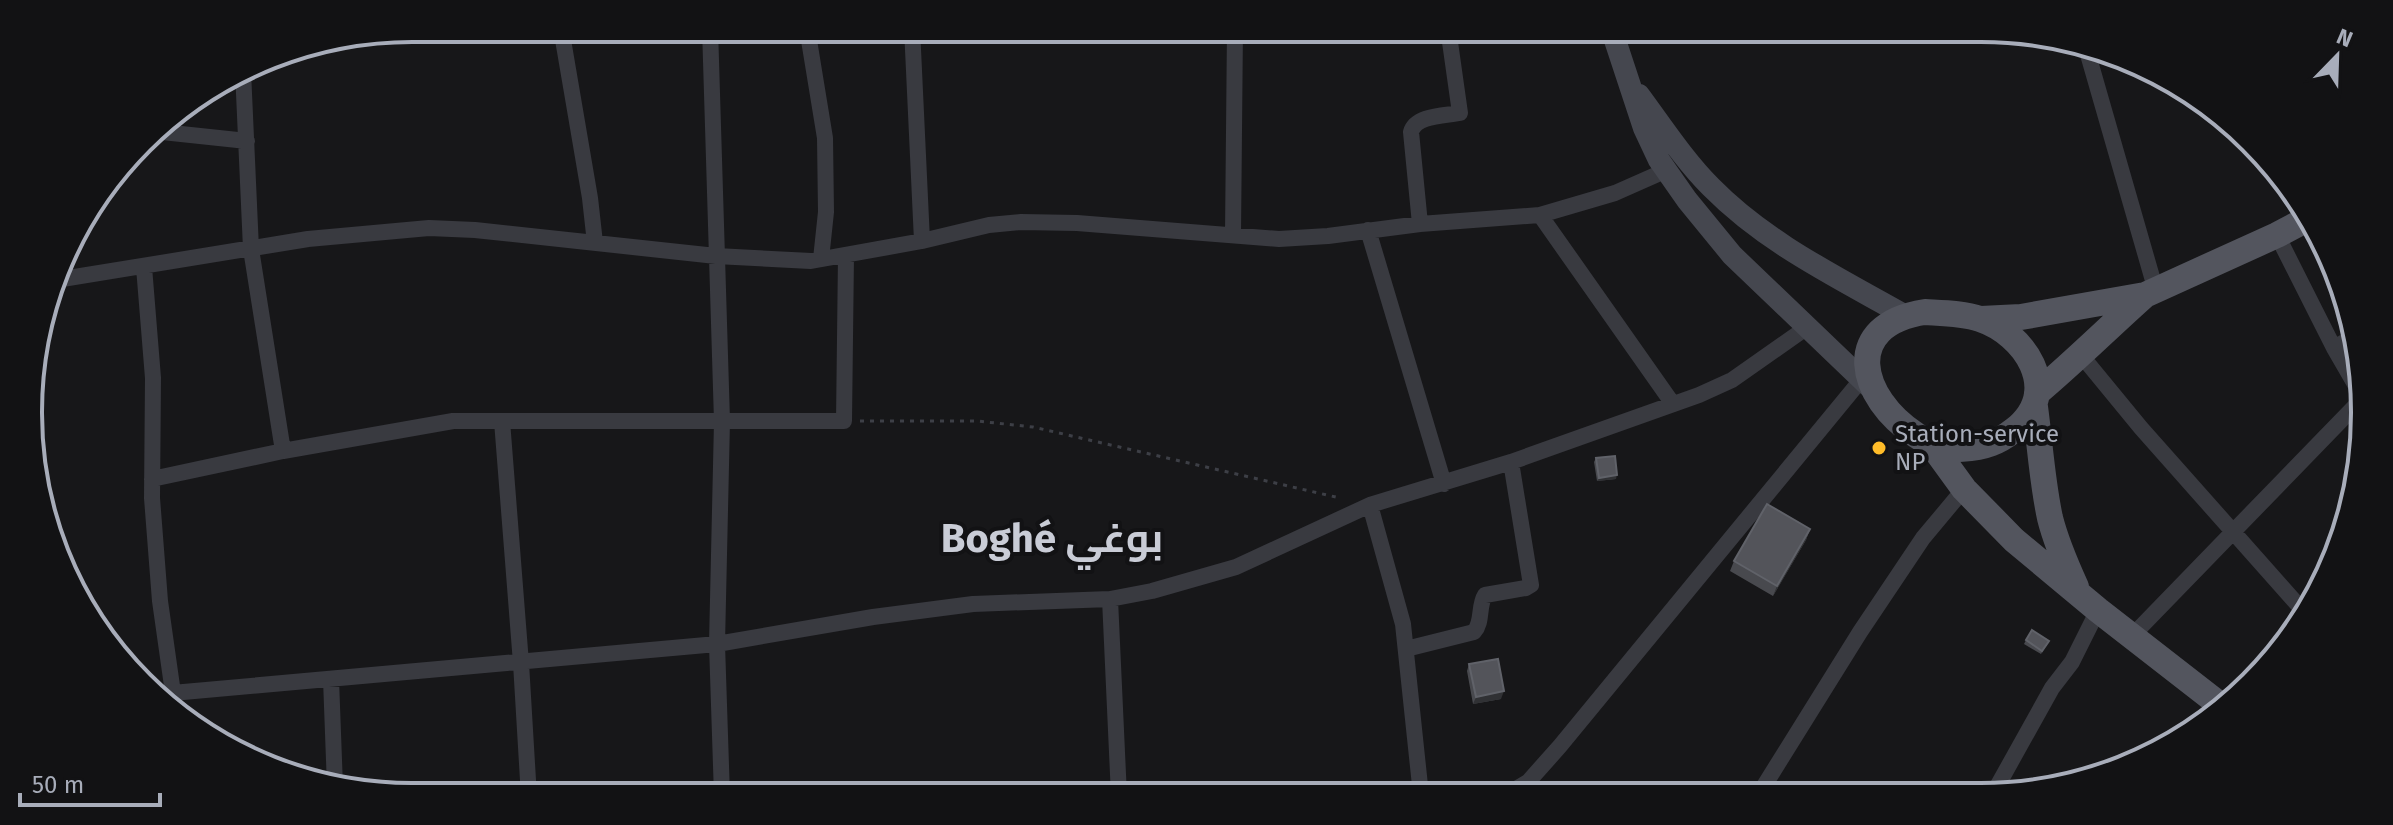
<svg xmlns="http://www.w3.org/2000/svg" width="2393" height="825" font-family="'Fira Sans',Cairo,sans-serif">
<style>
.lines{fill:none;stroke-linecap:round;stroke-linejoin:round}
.path{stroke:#3d3f46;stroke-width:3;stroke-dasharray:4 6;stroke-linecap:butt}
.street{stroke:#393a40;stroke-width:16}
.secondary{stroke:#45474f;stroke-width:22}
.primary{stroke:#53555e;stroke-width:26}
.wall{fill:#48494e}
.shaded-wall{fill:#303134}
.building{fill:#53545a;stroke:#606269;stroke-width:2}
.poi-dot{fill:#ffbc29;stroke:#121214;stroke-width:3}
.labels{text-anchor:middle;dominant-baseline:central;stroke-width:8;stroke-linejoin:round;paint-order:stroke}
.poi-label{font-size:24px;fill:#a8adba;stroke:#121214;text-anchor:start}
.town-label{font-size:40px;font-weight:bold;fill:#c9ccd6;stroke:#121214}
.rim{fill:none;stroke:#a8adba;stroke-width:4}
</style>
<rect width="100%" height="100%" fill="#171719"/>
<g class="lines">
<path class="path" d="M860,421H977L1033,427L1340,498"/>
<path class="street" d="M561,28L590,198L595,243
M710,28L722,421L717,644L722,796
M807,28L825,138L826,212L821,259
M912,28L922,241
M2085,44L2156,291
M243,71L251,249L283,451
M153,131L247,141
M1540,215L1673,404
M1420,224L1411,132C1416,115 1444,116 1460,113L1448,28
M1368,230L1444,484
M1233,234L1235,28
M2277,235L2334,348L2360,393
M144,267L153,378L152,498L160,601L173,693
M56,280L308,239L429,228L475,230L716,256L811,261L922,241L989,225L1021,222L1077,223L1279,239L1328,236L1420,224L1540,215L1615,193L1667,170
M2334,348L2353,337
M2081,355L2141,428L2306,614
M502,421L521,663L529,797
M152,479L283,451L453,421H844L846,255
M1370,505L1403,624L1421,795
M1110,599L1119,796
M2131,637L2359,402
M1406,649L1474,632C1483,622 1478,606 1485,595L1526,588L1531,585L1511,462
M331,679L335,787
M161,694L717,644L873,617L973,604L1110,599L1152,591L1236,567L1370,505L1511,462L1699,395L1732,380L1806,328
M1759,794L1860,632L1923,538L1964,489
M1993,794L2052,688L2072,662L2098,610
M1506,795L1528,782L1560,746L1861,380
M561,797L624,794L837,796"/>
<path class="secondary" d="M1611,28L1644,128L1659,160L1687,200L1732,255L1874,391
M1639,95C1662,126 1684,160 1711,187C1766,243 1837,277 1904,315"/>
<path class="primary" d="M1925,312C1943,313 1963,313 1980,319C2025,334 2061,389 2018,427C2010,433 2002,440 1992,443C1976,449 1949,452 1932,445C1927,443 1921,438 1916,435C1859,398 1840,325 1925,312Z
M1981,319L2021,317L2145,295L2277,235L2311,217
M2037,393C2074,362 2109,327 2145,295
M2035,407C2040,444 2042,481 2050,518C2056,542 2066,565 2076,587
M1932,445L1964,489L2014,540L2098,610L2224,708"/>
</g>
<path class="wall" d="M1596,458L1616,479L1597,481L1594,462Z
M1810,529L1806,540L1773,596L1730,571L1734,561Z
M2026,640L2049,641L2041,654L2024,644Z
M1469,664L1501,699L1473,704L1467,671Z"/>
<path class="shaded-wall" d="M1617,475L1616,479L1597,481L1599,478Z
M1810,529L1806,540L1773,596L1777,586Z
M1504,691L1501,699L1473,704L1476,697Z"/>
<path class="building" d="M1615,456L1617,475L1599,478L1596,458Z
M1767,504L1810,529L1777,586L1734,561Z
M2032,630L2049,641L2042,651L2026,640Z
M1498,659L1504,691L1476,697L1469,664Z"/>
<circle class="poi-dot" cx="1879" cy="448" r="8"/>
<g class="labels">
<g class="poi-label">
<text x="1895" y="434">Station-service<tspan x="1895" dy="28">NP</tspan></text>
</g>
<g class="town-label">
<text x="1052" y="539">Boghé بوغي</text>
</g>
</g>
<path d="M0 0H2393V825H0ZM412 42H1981A370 370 0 0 1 2351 412V413A370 370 0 0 1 1981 783H412A370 370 0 0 1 42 413V412A370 370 0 0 1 412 42Z" fill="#121214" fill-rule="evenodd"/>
<path class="rim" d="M412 42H1981A370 370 0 0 1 2351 412V413A370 370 0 0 1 1981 783H412A370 370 0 0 1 42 413V412A370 370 0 0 1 412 42Z"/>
<g transform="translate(2337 56) rotate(23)" stroke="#121214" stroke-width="6" paint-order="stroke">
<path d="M0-6L14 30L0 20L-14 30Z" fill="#a8adba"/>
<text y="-12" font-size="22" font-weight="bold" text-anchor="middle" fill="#a8adba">N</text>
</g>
<path d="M20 793v12h140v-12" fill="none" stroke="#a8adba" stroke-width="4"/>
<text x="32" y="793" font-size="24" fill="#a8adba" stroke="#121214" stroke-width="6" paint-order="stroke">50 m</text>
</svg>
